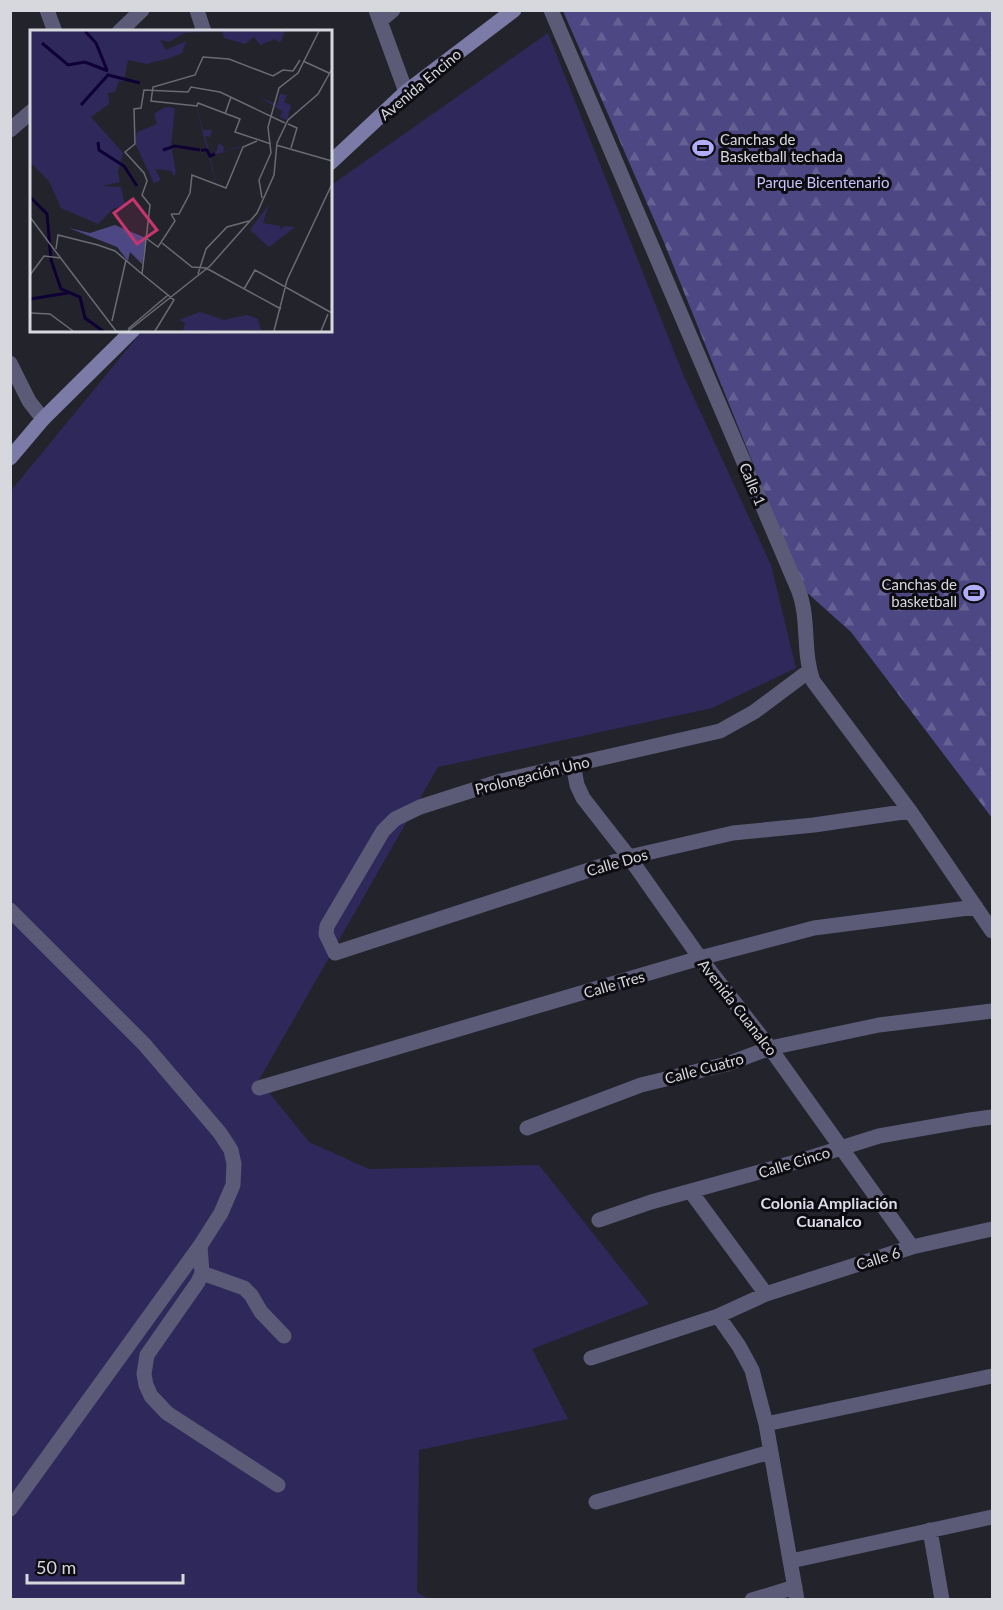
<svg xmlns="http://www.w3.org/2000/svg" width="1003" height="1610" font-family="Lato,sans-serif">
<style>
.grass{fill:#2f285b}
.forest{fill:url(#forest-firs)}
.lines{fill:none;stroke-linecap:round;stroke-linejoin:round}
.street{stroke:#5c5b77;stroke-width:15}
.secondary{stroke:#7c7aa6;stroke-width:15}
.labels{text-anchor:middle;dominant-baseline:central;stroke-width:6;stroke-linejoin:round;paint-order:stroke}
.street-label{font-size:15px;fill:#d7d7de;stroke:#0d0c11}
.poi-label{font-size:15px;fill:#d7d7de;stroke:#0d0c11;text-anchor:start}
.park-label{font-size:15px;fill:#c7c5fc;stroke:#0d0c11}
.neighbourhood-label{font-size:16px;font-weight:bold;fill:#dcdcea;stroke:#0d0c11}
.inset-river{fill:none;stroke:#0f0034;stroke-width:3}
.inset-road{fill:none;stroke:#6b6b73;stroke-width:1.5}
.view{fill:#c5356f;fill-opacity:0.15;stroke:#c5356f;stroke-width:3}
.inset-edge{fill:none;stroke:#d7d7de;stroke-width:3}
</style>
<defs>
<pattern id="forest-firs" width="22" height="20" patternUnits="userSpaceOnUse" patternTransform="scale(1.5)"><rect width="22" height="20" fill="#4d4784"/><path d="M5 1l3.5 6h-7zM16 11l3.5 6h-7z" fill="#666195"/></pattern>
</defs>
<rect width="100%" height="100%" fill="#23232c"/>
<path class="grass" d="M548,33L683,374L771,565L796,668L712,708L438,767L259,1080L309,1142L369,1169L539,1165L649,1304L532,1349L568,1419L419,1450L417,1592L428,1599H11L10,492L143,330H330V186Z"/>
<path class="forest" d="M563,11H992V818L851,632L804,590L663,240Z"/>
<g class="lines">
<path class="street" d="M47,10L55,32
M197,10L204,32
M376,10L406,92
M551,10L798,589C810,619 802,651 813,681L910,811L992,931
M380,21L393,10
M119,32L142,10
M10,130L32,111
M10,363L29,401L43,419
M809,671L754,712L720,731L501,781L420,807L395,819L383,831L327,926L326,934L335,953L629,857L733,833L814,825L910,811
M573,764L577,785L583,798L629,857L700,958L770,1048L912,1247
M10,910L144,1044L220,1133L231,1150L234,1164L233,1185L221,1213L200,1246L10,1509
M259,1088L700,958L814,928L976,907
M527,1128L641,1085L727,1064L770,1048L879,1025L992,1011
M691,1192L766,1294
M599,1220L651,1202L803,1160L879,1136L970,1120L992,1117
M200,1246L202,1273L198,1282L147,1355L144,1374L146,1385L151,1396L167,1413L278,1485
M202,1273L244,1288L251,1295L261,1312L284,1336
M718,1316L739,1346L752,1370L766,1424L797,1600
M591,1358L718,1316L766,1294L812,1279L912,1247L992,1229
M766,1424L992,1376
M596,1502L770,1452
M930,1530L942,1600
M791,1561L992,1517
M752,1600L795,1587"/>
<path class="secondary" d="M330,163L406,92L514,10
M10,458L43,419L133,330"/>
</g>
<defs>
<symbol id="stadium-bare" viewBox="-9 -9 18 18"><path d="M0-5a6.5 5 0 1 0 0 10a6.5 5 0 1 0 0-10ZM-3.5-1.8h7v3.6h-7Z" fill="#b1adfa" stroke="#0d0c11" stroke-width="2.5" paint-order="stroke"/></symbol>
</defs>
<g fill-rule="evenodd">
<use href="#stadium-bare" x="688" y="133" width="30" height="30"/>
<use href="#stadium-bare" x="959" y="578" width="30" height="30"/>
</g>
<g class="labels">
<g class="street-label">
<text transform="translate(420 84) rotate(-40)">Avenida Encino</text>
<text transform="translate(753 484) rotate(67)">Calle 1</text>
<text transform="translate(532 775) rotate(-14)">Prolongación Uno</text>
<text transform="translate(617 862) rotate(-16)">Calle Dos</text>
<text transform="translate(614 984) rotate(-16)">Calle Tres</text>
<text transform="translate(738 1007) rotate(52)">Avenida Cuanalco</text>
<text transform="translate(704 1068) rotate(-15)">Calle Cuatro</text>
<text transform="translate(794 1162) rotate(-17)">Calle Cinco</text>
<text transform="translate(878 1258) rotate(-17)">Calle 6</text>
</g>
<g class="poi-label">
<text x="720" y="139">Canchas de<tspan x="720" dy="17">Basketball techada</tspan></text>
<text x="957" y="584" text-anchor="end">Canchas de<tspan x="957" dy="17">basketball</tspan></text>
</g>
<g class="park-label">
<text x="823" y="182">Parque Bicentenario</text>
</g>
<g class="neighbourhood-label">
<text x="829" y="1202">Colonia Ampliación<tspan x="829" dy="18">Cuanalco</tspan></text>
</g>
</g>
<g transform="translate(30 30)">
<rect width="302" height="302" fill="#23232c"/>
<path d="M163,64L173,100H182L180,107L175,106L180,125L186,123L189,113L194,117L193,122L211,116L212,117L180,126L188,163ZM250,64L257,65L254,72L261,75L257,90L250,87L252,81L228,66L247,75ZM135,77L145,78L141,116L146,117L142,120L146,142L144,146L141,141L125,139L131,150L124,153L105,113L107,102L127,94L124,84ZM239,174L233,193L250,196L251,200L254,196L265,197L239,217L220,200ZM170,282L194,290L217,285L228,289L231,300L153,301L155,293L149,290Z" fill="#2f285b"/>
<path d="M85,195L116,208L112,234L100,222L98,231L87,217L39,198L60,203Z" fill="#4d4784"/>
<path d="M0,1H188L154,3L139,12L130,10L136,20L156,11L152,23L140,28L117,34L98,30L94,51H89L85,62L78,63L79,74L61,87L93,123L88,142L90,152L72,156L91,157L95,175L83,179L68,194L31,178L19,151L0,132ZM192,1H255L250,13L245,9L230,15L224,7L215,14L194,8Z" fill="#2f285b"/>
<path class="inset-river" d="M55,1L66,13L77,40M12,13L38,35L55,32L78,41M51,75L78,45L110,53M68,112L69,120L94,136L107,156M133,120L145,116L170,120M171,120H177L180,126L185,124M0,167L17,184L21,230L31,259L50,267L55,288L73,301M0,269L38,263"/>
<path class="inset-road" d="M273,31L299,43M195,84L201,67M258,94L267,98L261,118M241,114L205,102L210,89L168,73L167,76L121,71L123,57L165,45L173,27L199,29L243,46L253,40L263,41L270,30M246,115L302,131M100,118L105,114L104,79L111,78L114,60L158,62L161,57L190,62L255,93M100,118L95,122L114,143L117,151L112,165L120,175L112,244L144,270L125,301M232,168L229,150L241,123L238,97L249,58L268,43L289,1M141,184H149L160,163L162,145L196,158L213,117L227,111M0,187L23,218M116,208L128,217L145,191L141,184M132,213L162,237L176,238M23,218L86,301M26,219L28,205L68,215L85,221L112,244M176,238L251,279M168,244L176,219L197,197L219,191M0,245L14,226L31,228M214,259L225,240L302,283M0,283L20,284L43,301M82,291L96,230M98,299L138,265M98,301L180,236L227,183L244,145L247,113L258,90L288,64L302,39M244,301L257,250L302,154M291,301L298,284"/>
<path class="view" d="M103,169L127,200L107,214L84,183Z"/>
<rect width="302" height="302" class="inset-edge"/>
</g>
<rect width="1003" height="1610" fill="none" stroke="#d7d7de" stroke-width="24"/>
<path d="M27 1574v9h156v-9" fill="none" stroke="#d7d7de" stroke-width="3"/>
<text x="36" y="1574" font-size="18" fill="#d7d7de" stroke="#0d0c11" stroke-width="4.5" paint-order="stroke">50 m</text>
</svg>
